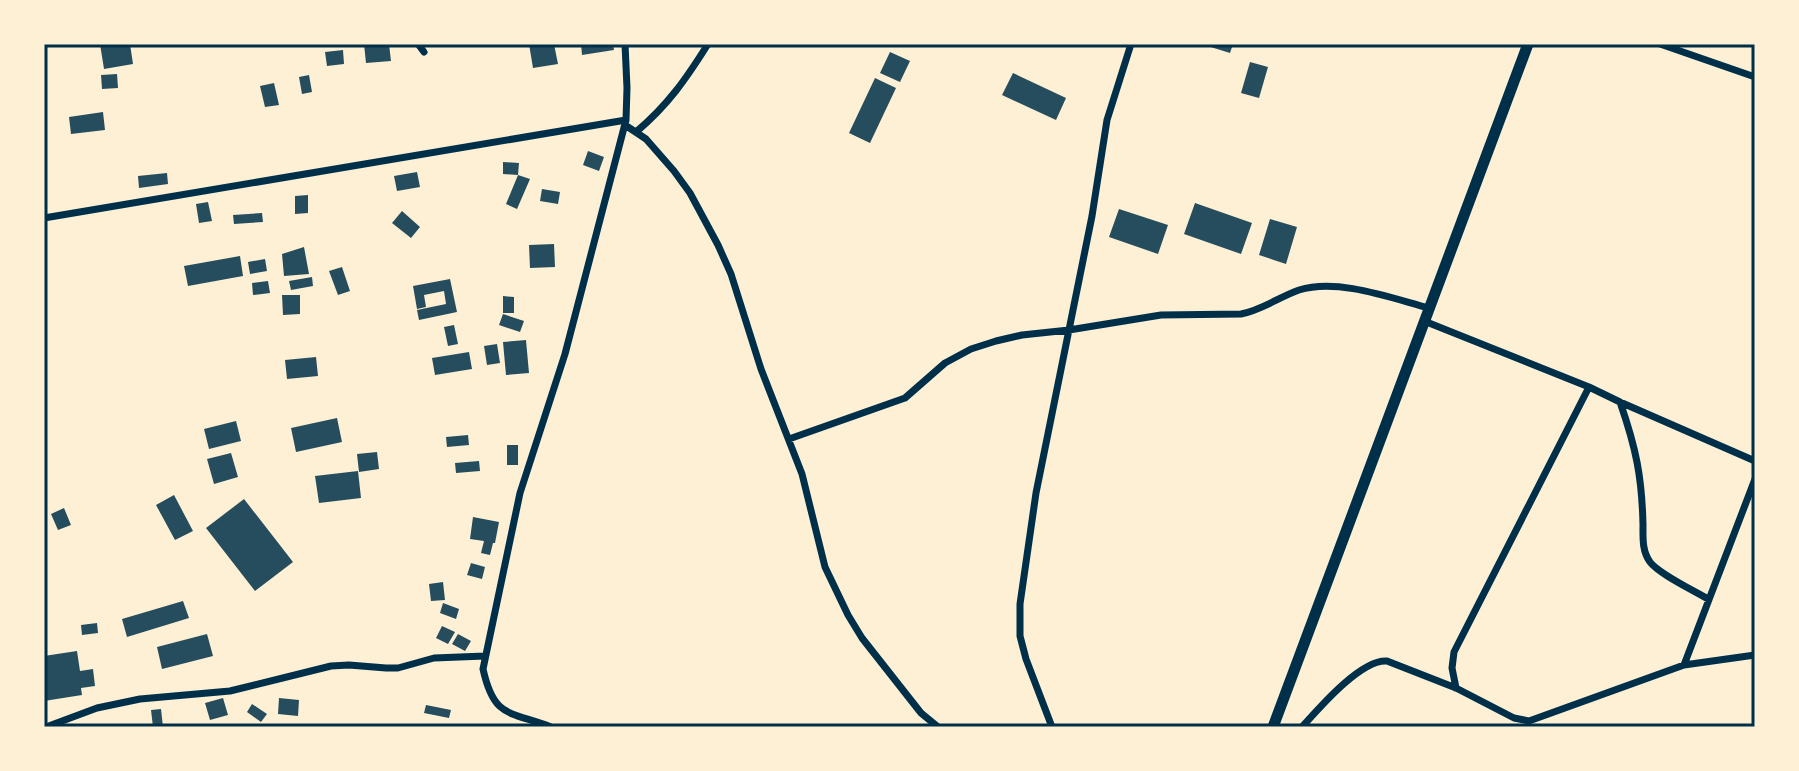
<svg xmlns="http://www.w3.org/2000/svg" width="1799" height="771" font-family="'Exo 2',sans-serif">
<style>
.building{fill:#264d5e}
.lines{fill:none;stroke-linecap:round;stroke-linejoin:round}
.minor{stroke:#003049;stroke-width:7}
.trunk{stroke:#003049;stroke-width:11}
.neatline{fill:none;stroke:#003049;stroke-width:3}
</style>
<rect width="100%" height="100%" fill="#fdf0d5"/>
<path class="building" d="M100,44H130L133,64L104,69Z
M364,44H389L391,61L366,63Z
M529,44H554L558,64L533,68Z
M581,44H613L614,50L582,55Z
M1201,44H1233L1230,53Z
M343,50L344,64L327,66L325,52Z
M890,52L910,61L900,82L880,73Z
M1250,62L1268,67L1259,98L1241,93Z
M1013,73L1066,98L1056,120L1002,95Z
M117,74L118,88L102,89L101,75Z
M309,75L312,92L302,94L299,77Z
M875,78L896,88L870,143L849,133Z
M274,83L279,105L265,107L260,86Z
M103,112L105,130L71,134L69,117Z
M588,151L604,157L599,171L583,165Z
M503,162L519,163L518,175L503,174Z
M417,172L420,187L397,191L394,176Z
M167,173L168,184L139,188L138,176Z
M518,175L530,179L517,209L506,204Z
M542,189L560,192L558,204L540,201Z
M308,195V213L295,214V196Z
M208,202L212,221L199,223L196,204Z
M1195,203L1252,223L1241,254L1184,234Z
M1119,209L1168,225L1158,254L1109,237Z
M402,211L420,227L411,238L392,223Z
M262,213L263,222L234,224L233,215Z
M1270,219L1297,227L1286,264L1259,255Z
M554,244L555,267L530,268L529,245Z
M304,247L309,274L284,276L282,254Z
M240,256L243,276L188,286L184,266Z
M265,259L267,271L250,274L248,262Z
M342,267L350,291L338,295L329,271Z
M312,277L313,286L291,290L289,281Z
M450,279L457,312L419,320L417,310L446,304L444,291L424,295L426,307L417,309L413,286Z
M268,281L270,293L253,295L252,283Z
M282,295H300V314L283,315Z
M503,296L514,297V313H503Z
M503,314L524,321L520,332L499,325Z
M454,325L458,344L448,346L444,327Z
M526,340L529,373L506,375L503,342Z
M497,344L500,363L487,365L484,346Z
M469,352L472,369L435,375L432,358Z
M316,357L318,376L287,379L285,360Z
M337,418L342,442L296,452L291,428Z
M236,421L241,441L209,449L204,429Z
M468,435L469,445L447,447L446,437Z
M507,445H518V465H507Z
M377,452L379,469L359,472L357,454Z
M231,453L238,477L214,484L207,459Z
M479,461L480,471L456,473L455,463Z
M358,471L361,498L319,503L315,476Z
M174,495L193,531L175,540L156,505Z
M244,499L293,562L255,591L206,528Z
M64,508L71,525L58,530L51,514Z
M473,517L499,522L495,543H493L490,555L481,553L484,541L470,539Z
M471,563L485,567L482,579L467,575Z
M443,582L445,600L431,601L429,584Z
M183,601L189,618L127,637L122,619Z
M443,603L459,609L456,619L440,613Z
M97,623L98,633L82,635L81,625Z
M442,626L455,632L448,644L436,638Z
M207,634L213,656L162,669L157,647Z
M458,634L471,641L465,651L452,644Z
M77,651L80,671L93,669L95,686L81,688L82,695L44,701V656Z
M223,698L228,715L210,720L205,703Z
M279,698L299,700L298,716L278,714Z
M252,704L267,714L261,722L247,712Z
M426,705L451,710L449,718L424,713Z
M161,709L163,727H153L151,710Z"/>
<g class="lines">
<path class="minor" d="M418,44L424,52
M1660,44L1755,77
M625,125L646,139L674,171L690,193L718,245L731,274L761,369L802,474L825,567L848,615L862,638L921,713L938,727
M636,132C668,105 686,79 708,44
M44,218L626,120
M1424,321L1589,387L1620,402L1755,461
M1620,402C1636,448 1642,477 1643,525C1643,538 1642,551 1650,562C1659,574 1693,590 1708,599
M789,439L905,398L945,363L971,349L996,341L1022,335L1069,330L1161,315L1241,314C1262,310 1279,297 1299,290C1338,278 1391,298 1429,308
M1684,665L1755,479
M1456,688L1452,668L1454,652L1589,387
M46,727L97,708L140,699L230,691L331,666L349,665L386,668H398L434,658L485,656
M551,727C510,711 494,719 483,669L520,493L565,354L626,120L627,88L625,44
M1052,727L1026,659L1020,636V604L1036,493L1092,216L1107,120L1131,44
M1302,727C1319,708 1361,659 1387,661L1456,688L1514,718L1529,721L1684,665L1755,655"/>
<path class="trunk" d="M1273,727L1528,44"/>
</g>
<rect width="1799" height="771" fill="none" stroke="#fdf0d5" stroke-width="92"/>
<rect x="46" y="46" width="1707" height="679" class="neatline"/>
</svg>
